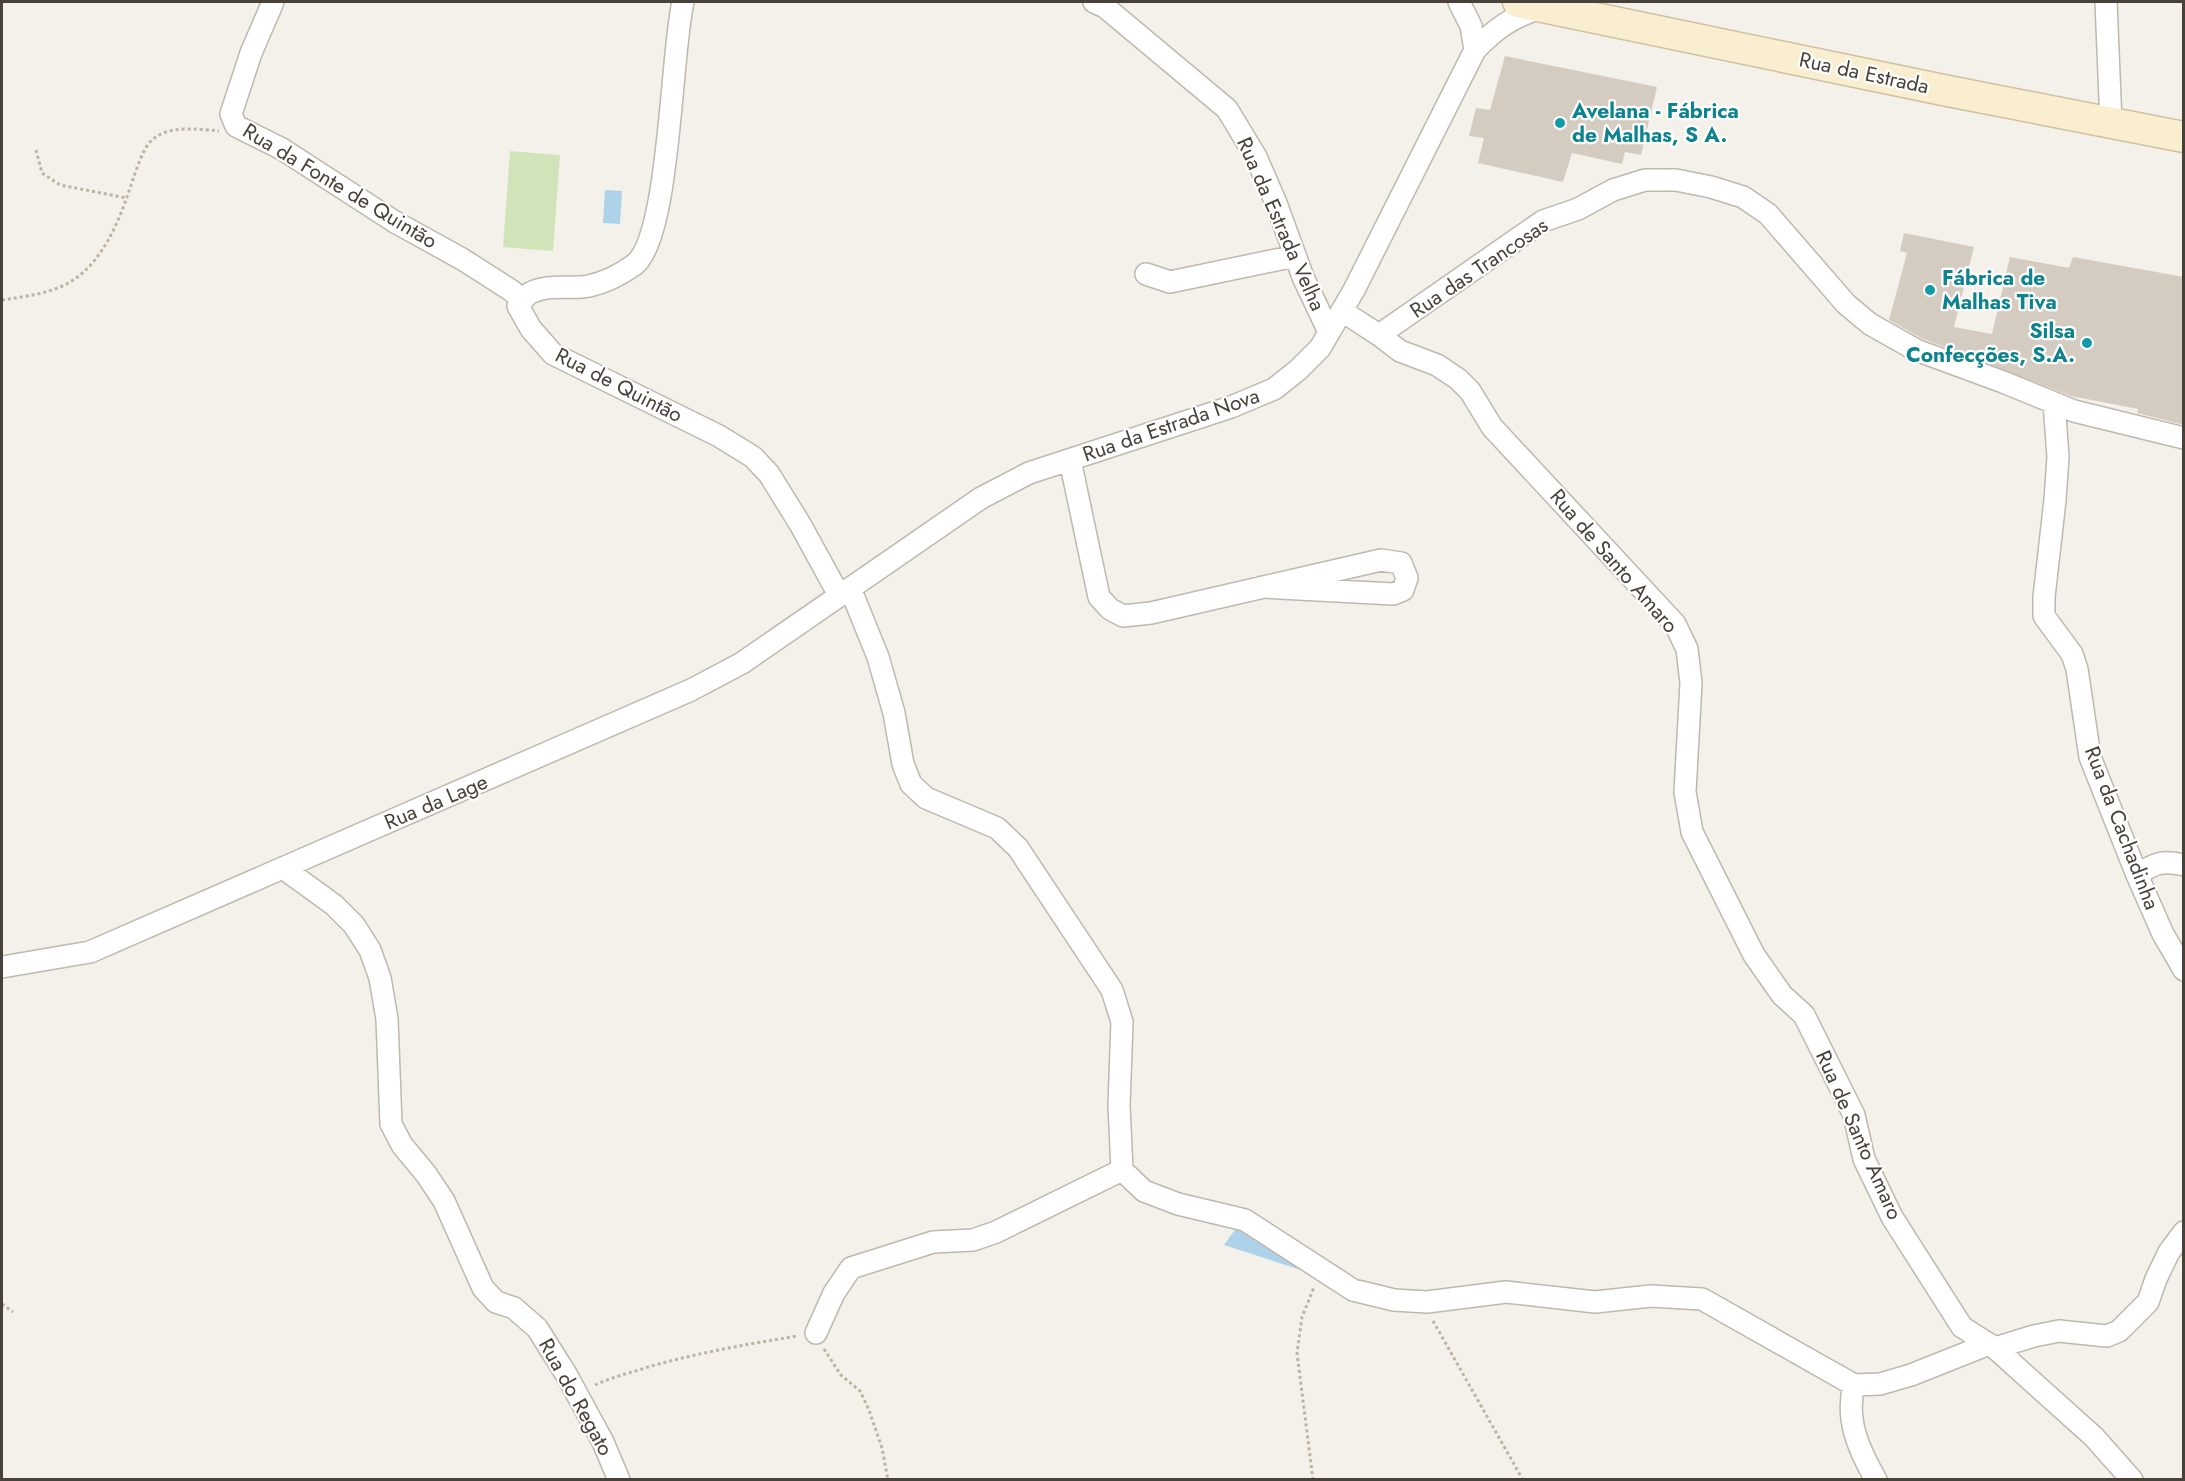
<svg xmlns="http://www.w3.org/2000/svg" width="2185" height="1481" font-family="Jost,sans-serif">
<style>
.green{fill:#d1e3b8}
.water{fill:#add2ea}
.building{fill:#d4ccc1}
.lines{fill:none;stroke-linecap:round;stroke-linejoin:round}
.minor-casing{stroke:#beb8ae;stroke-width:24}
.secondary-casing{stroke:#cec19f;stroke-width:33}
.path{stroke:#bfb3a0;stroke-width:3;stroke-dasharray:3 3;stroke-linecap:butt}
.minor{stroke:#fff;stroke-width:21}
.secondary{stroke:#f9eecf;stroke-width:30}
.culture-dot{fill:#0f9aa8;stroke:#fff;stroke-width:2}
.labels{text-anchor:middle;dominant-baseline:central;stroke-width:4.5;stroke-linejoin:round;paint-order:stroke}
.street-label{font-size:21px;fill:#474139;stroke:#fff}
.culture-label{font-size:21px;font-weight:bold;fill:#0d838f;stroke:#fff;text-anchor:start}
</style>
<rect width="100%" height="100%" fill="#f4f1ea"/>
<path class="green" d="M510,151L560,155L553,251L503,247Z"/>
<path class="water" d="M605,190L622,191L620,224L603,223Z
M1239,1224L1304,1264L1301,1270L1224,1245Z"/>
<path class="building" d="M1505,56L1657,87L1641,155L1625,152L1622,164L1572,153L1563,182L1478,163L1484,138L1469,136L1476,108L1490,110Z
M1904,233L1974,247L1954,327L1992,334L2010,257L2069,268L2073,257L2184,277V425L2137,413L2138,409L2071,396L1921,338L1889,320L1907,253L1900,251Z"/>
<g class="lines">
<defs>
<path id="minor" d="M273,2L251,53L231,114L236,126L282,149L395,222L462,259L512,291L522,301
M683,2C671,51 670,239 634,265C620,275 607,282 589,286C570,290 549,283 530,293C526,295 522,302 518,306L531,329L553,354L719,436L753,457L769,474L800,524L839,595
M1094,2L1105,7L1227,109L1256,157L1276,203L1303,277L1329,332
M1459,2L1471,26L1475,50
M2106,2L2111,123
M1146,274L1170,282L1295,256
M1342,311L1379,335L1400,351L1437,365L1458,379L1470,391L1492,427L1675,624L1687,649L1691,683L1685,792L1692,832L1754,955L1782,995L1804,1015L1854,1115L1864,1159L1892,1217L1962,1327L1995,1348L2094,1437L2132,1480
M1379,335L1543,221L1578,209L1613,190L1645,180H1676L1711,187L1743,197L1768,214L1846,304L1870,324L1916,350L2003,382L2074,411L2184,438
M2054,403L2058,457L2055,500L2044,597V616L2072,654L2077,669L2090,757L2137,875L2163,934L2184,970
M1070,460L1099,597L1110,609L1123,616L1151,613L1381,560L1401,563L1407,578L1403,590L1393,594L1262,587
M850,588L878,657L894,713L903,764L911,784L926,798L997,828L1018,848L1112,990L1122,1022L1119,1106L1122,1170L1144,1191L1178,1204L1245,1220L1353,1290L1394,1300L1427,1302L1506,1292L1595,1302L1651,1296L1702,1299L1854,1385L1880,1384L1911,1375L1989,1344
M283,868L334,905L354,925L370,950L380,978L387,1019L391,1124L402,1145L426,1174L444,1201L483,1288L496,1302L514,1308L537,1328L566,1374L603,1442L619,1480
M2137,875C2155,863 2162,860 2184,865
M2,967L90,952L691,690L742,663L981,498L1029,473L1231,407L1274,389L1298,370L1320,348L1354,290L1475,50C1496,28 1512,17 1541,8
M816,1333L834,1293L851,1268L933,1242L973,1240L996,1232L1122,1170
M1995,1348L2034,1336L2059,1331L2107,1336L2119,1331L2148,1302L2156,1279L2169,1252L2184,1232
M1854,1385C1845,1420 1859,1450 1876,1480"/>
<path id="secondary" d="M1518,2L1948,91L2184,137"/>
</defs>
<use href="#minor" class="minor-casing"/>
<use href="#secondary" class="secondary-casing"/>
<path class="path" d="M36,150L42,173L60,185L127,198
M2,300C21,297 41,295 60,287C97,272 116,229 128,194C133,180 140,155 149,143C165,124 197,129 219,131
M2,1304L13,1312
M1433,1321L1523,1480
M824,1349L841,1375L860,1391L869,1410L882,1448L888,1480
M595,1385C612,1377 630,1373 648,1367C697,1353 747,1344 798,1336
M1313,1480L1297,1353L1302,1317L1314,1287"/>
<use href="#minor" class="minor"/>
<use href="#secondary" class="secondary"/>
</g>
<g class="culture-dot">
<circle cx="1560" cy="123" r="6"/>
<circle cx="1930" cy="290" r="6"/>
<circle cx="2087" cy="343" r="6"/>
</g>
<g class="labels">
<g class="street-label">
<text transform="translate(1864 73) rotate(12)">Rua da Estrada</text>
<text transform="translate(340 186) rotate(31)">Rua da Fonte de Quintão</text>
<text transform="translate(1281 224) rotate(66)">Rua da Estrada Velha</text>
<text transform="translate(1479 268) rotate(-34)">Rua das Trancosas</text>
<text transform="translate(619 385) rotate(27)">Rua de Quintão</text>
<text transform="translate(1171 425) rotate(-19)">Rua da Estrada Nova</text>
<text transform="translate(1614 561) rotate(49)">Rua de Santo Amaro</text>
<text transform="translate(436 802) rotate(-23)">Rua da Lage</text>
<text transform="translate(2122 828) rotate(69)">Rua da Cachadinha</text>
<text transform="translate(1859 1135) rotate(66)">Rua de Santo Amaro</text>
<text transform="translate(576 1397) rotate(61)">Rua do Regato</text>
</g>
<g class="culture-label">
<text x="1572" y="111">Avelana - Fábrica<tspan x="1572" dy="24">de Malhas, S A.</tspan></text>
<text x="1942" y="278">Fábrica de<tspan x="1942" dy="24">Malhas Tiva</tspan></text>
<text x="2075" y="331" text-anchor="end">Silsa<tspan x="2075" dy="24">Confecções, S.A.</tspan></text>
</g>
</g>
<rect width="2185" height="1481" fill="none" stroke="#474139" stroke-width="6"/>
</svg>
